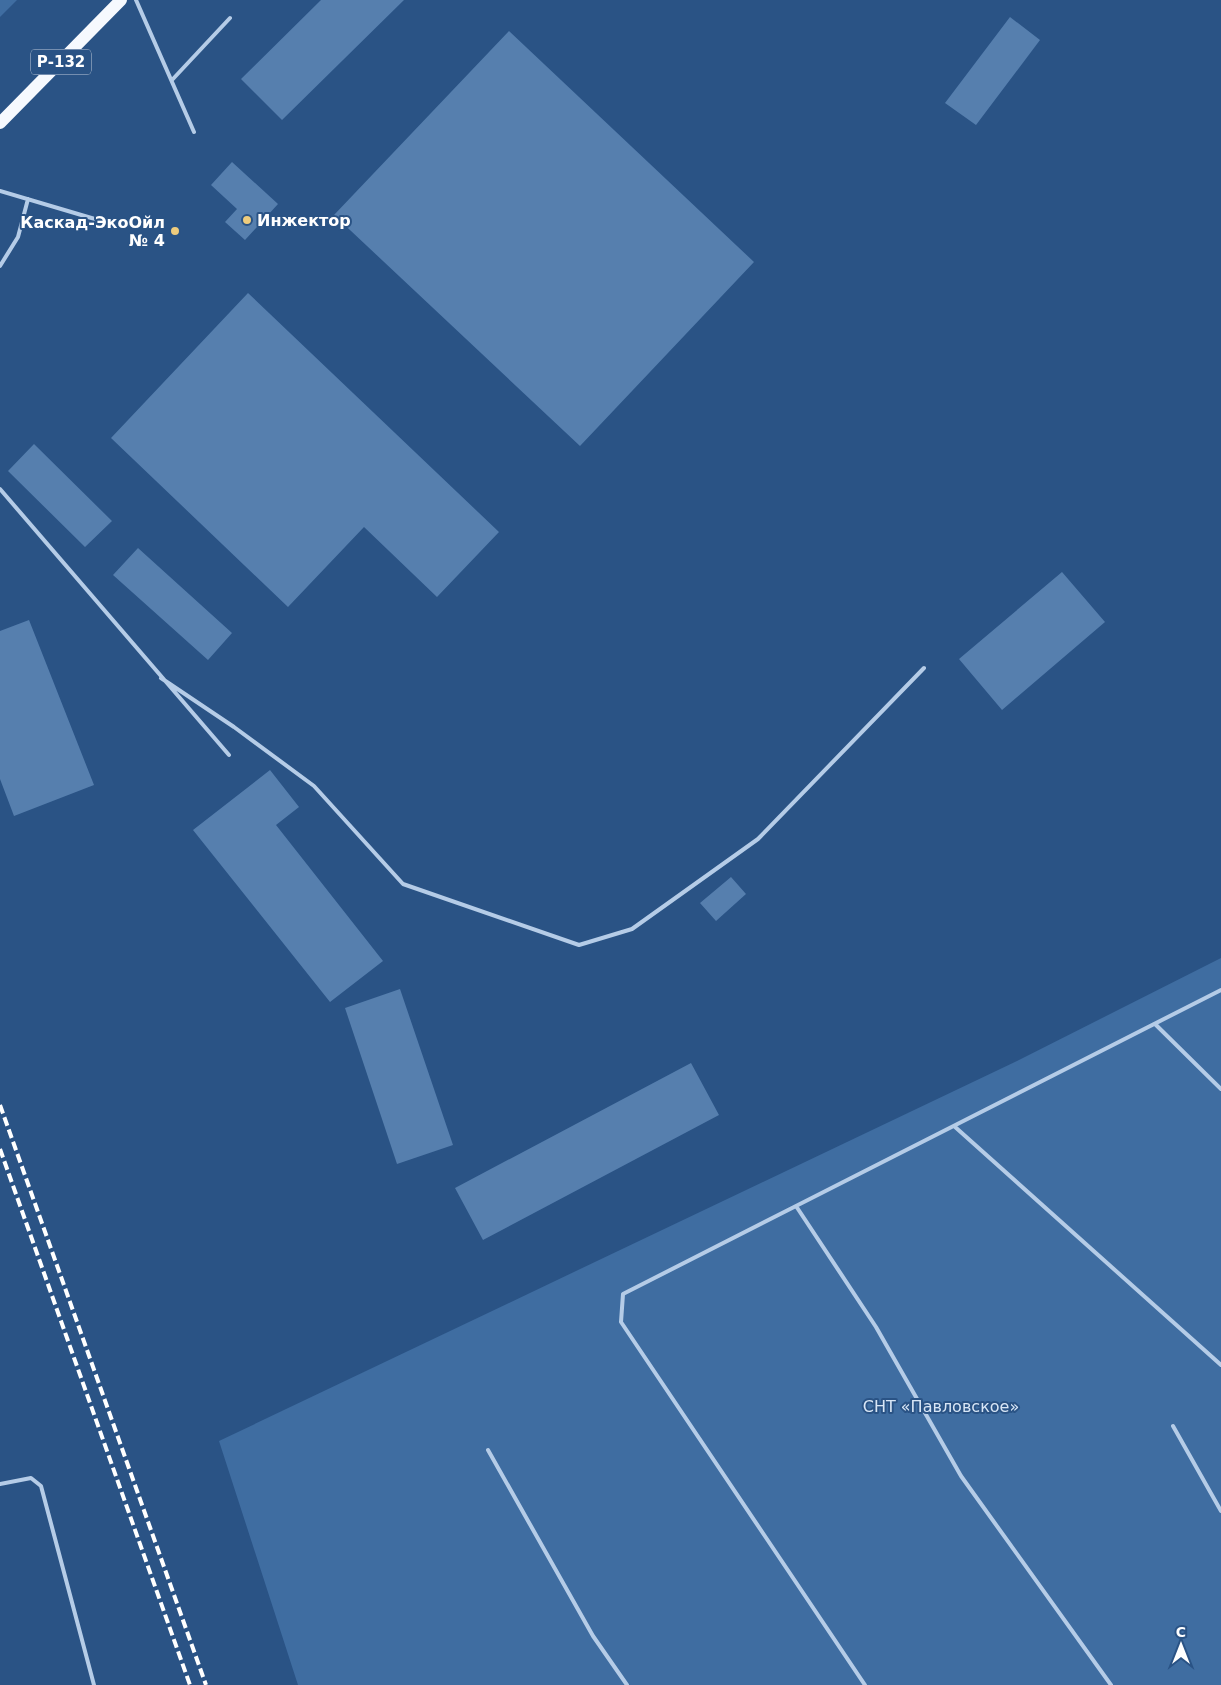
<svg xmlns="http://www.w3.org/2000/svg" width="1221" height="1685" font-family="'DejaVu Sans',sans-serif">
<style>
.green{fill:#3f6da1}
.building{fill:#567fae}
.lines{fill:none;stroke-linecap:round;stroke-linejoin:round}
.service{stroke:#b5cce7;stroke-width:4}
.primary{stroke:#f6f9fe;stroke-width:12}
.rail{stroke:#fff;stroke-width:4;stroke-dasharray:9 4;stroke-linecap:butt}
.poi-dot{fill:#eecc7d;stroke:#2a5385;stroke-width:2}
.labels{text-anchor:middle;dominant-baseline:central;stroke-width:4;stroke-linejoin:round;paint-order:stroke}
.shield{fill:#2a5385;stroke:#bfcbda;stroke-width:1}
.shield-label{font-size:15px;font-weight:bold;fill:#fff}
.poi-label{font-size:16px;font-weight:bold;fill:#fff;stroke:#2a5385;text-anchor:start}
.park-label{font-size:16px;fill:#d8e6f6;stroke:#2a5385}
</style>
<rect width="100%" height="100%" fill="#2a5385"/>
<path class="green" d="M0,0H17L0,17Z
M1221,958V1685H298L219,1441L1017,1061Z"/>
<path class="building" d="M321,0H404L282,120L241,79Z
M1010,17L1040,40L976,125L945,103Z
M509,31L754,262L580,446L334,215Z
M232,162L278,204L245,240L225,222L237,209L211,185Z
M248,293L499,532L437,597L364,527L288,607L111,438Z
M34,444L112,521L85,547L8,471Z
M138,548L232,633L208,660L113,575Z
M1062,572L1105,622L1002,710L959,659Z
M29,620L94,785L14,816L0,779V631Z
M270,770L299,807L276,825L383,961L330,1002L193,830Z
M731,877L746,894L716,921L700,903Z
M400,989L453,1145L397,1164L345,1008Z
M691,1063L719,1115L483,1240L455,1188Z"/>
<g class="lines">
<path class="service" d="M136,0L194,132
M172,80L230,18
M0,191L105,222
M0,266L18,237L28,199
M0,489L229,755
M161,678L234,727L314,786L403,884L579,945L632,929L758,839L924,668
M1155,1024L1221,1089
M954,1126L1221,1365
M796,1206L1221,990
M1173,1426L1221,1511
M488,1450L593,1636L627,1685
M0,1484L31,1478L41,1486L94,1685
M865,1685L621,1322L623,1294L796,1206L876,1327L961,1476L1111,1685"/>
<path class="primary" d="M0,123L121,0"/>
<path class="rail" d="M0,1105L206,1685
M0,1149L190,1685"/>
</g>
<g class="poi-dot">
<circle cx="247" cy="220" r="5"/>
<circle cx="175" cy="231" r="5"/>
</g>
<g class="labels">
<rect class="shield" x="31" y="49.5" width="60" height="25" rx="4"/>
<g class="shield-label">
<text x="61" y="62">Р-132</text>
</g>
<g class="poi-label">
<text x="257" y="220">Инжектор</text>
<text x="165" y="222" text-anchor="end">Каскад-ЭкоОйл<tspan x="165" dy="18">№ 4</tspan></text>
</g>
<g class="park-label">
<text x="941" y="1406">СНТ «Павловское»</text>
</g>
</g>
<g transform="translate(1181 1645)" stroke="#2a5385" stroke-width="4" paint-order="stroke">
<path d="M0-4L9 19L0 12L-9 19Z" fill="#ffffff"/>
<text y="-8" font-size="14" font-weight="bold" text-anchor="middle" fill="#ffffff">С</text>
</g>
</svg>
